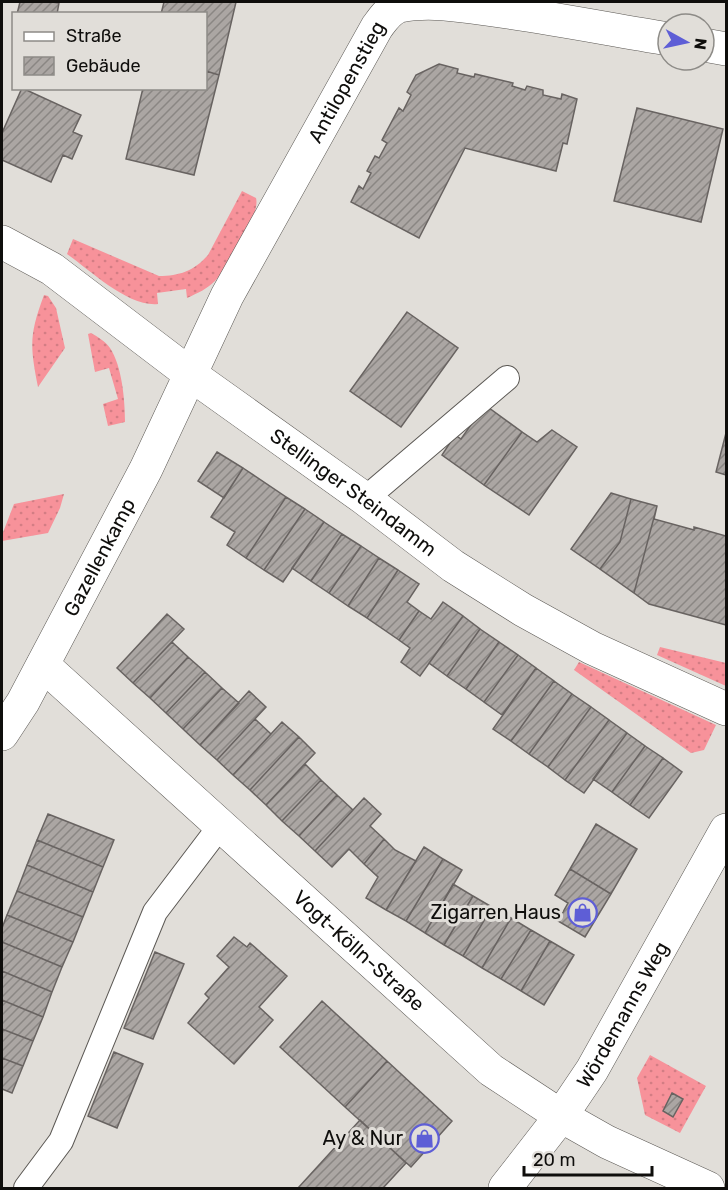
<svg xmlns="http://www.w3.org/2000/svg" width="728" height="1190" font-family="Rubik,sans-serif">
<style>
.grass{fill:url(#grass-dots)}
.building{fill:url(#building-hatch);stroke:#686361;stroke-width:1.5}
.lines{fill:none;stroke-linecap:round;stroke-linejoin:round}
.lane-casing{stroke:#5b5854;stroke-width:26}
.street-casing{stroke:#5b5854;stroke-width:34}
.secondary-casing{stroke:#5b5854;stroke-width:34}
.lane{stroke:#fff;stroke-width:24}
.street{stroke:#fff;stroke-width:33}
.secondary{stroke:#fff;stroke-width:33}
.labels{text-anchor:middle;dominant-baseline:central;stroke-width:6;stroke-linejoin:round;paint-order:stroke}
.street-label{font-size:20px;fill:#0f0e0c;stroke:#e1ded9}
.poi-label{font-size:20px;fill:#0f0e0c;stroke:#e1ded9;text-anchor:end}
</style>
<defs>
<pattern id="grass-dots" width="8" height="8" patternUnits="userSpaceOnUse" patternTransform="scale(1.5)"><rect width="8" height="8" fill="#f7929a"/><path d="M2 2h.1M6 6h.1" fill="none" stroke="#d37d84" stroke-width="1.8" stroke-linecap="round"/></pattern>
<pattern id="building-hatch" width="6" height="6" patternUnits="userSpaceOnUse" patternTransform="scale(1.5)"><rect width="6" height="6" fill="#aba6a3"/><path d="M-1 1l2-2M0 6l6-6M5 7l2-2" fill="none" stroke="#8a8683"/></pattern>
</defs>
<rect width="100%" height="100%" fill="#e1ded9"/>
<path class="grass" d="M242,191L256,198C261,215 227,268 215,281C207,289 198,293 187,298L186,289L157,293L158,304C128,307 91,271 67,254L73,239L159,276C179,276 194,271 208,255Z
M44,295L48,296L56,308L65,348L38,387C30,346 29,335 44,295Z
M91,333C98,337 105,341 110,348C122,366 125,400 125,422L108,426L103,404L118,399L109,368L95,372L88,334Z
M64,494L60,508L48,533L2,541V535L14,504Z
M660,647L726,663V686L657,655Z
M579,662L716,725L704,750L691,753L574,670Z
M650,1055L706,1086L680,1133L645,1115L637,1078Z"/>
<path class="building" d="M20,2H52L59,3L57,14H17Z
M164,2H236L219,75L206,71V14H161Z
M439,64L458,69L457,73L474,77L475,74L513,83L512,86L525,90L527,86L543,90V95L561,99L562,94L577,99L567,144L563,143L556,171L465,148L419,238L351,202L359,186L363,189L371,173L367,171L375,156L379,158L387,143L382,140L399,108L403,111L411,95L407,92L416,75Z
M206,71L219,75L194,175L126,159L143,88H206Z
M22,88L81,115L73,132L82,136L72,159L63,155L51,182L2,160V133Z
M637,108L723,129L701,222L614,201Z
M407,312L458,348L401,427L350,391Z
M485,405L522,432L484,485L442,455L455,435L461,439Z
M552,430L577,447L529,515L484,485L522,432L537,442Z
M726,433V475L716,472Z
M217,452L243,468L224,498L198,481Z
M243,468L286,497L246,558L227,545L235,532L211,517Z
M611,493L631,499L620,542L600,569L571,549Z
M286,497L305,509L264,570L246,558Z
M631,499L657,506L634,593L600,569L620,542Z
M657,506L654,519L694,530V527L726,536V625L649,604L634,593Z
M305,509L324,522L283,582L264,570Z
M324,522L342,534L311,581L292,568Z
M342,534L361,546L329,593L311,581Z
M361,546L379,558L348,606L329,593Z
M379,558L398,570L367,618L348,606Z
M398,570L419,584L407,602L419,611L399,640L367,618Z
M443,602L463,616L420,676L401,662L410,648L399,640L419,611L431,619Z
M167,614L184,629L133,683L117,668Z
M463,616L480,629L447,676L429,663Z
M480,629L499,642L466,689L447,676Z
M172,642L188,657L150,698L133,683Z
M499,642L518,655L484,702L466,689Z
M518,655L536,668L502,715L484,702Z
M188,657L205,672L166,713L150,698Z
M536,668L554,681L511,741L493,729Z
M205,672L222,688L183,729L166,713Z
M554,681L572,694L529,754L511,741Z
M222,688L239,703L200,745L183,729Z
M249,691L266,707L217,760L200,745Z
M572,694L591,707L548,767L529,754Z
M591,707L609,720L565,780L548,767Z
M255,719L271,734L233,775L217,760Z
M609,720L627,733L584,793L565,780Z
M282,722L299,737L250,790L233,775Z
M627,733L645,746L612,792L593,779Z
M299,737L315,753L266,805L250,790Z
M645,746L663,758L630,805L612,792Z
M663,758L682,772L649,818L630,805Z
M305,764L321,780L282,821L266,805Z
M321,780L337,795L299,836L282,821Z
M337,795L353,810L315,851L299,836Z
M364,798L381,814L370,826L384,839L364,864L349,849L332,867L315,851Z
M48,814L114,840L103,867L37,840Z
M596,824L637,849L611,894L570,869Z
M384,839L395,850L416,861L386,910L366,898L378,877L364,864Z
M37,840L103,867L93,892L27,865Z
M424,847L443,859L406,921L386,910Z
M443,859L462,870L425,933L406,921Z
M27,865L93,892L83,917L17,891Z
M570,869L611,894L585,937L558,921L568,903L555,895Z
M453,884L473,896L444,945L425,933Z
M17,891L83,917L73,942L7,915Z
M473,896L492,907L463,956L444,945Z
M492,907L511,918L482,968L463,956Z
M7,915L73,942L62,967L2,942V928Z
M511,918L531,930L501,979L482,968Z
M531,930L550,941L521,991L501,979Z
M234,937L247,947L250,943L287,976L259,1007L273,1020L234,1064L188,1023L209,998L205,994L229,967L217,956Z
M550,941L574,955L544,1005L521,991Z
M2,942L62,967L52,992L2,971Z
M155,952L184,964L153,1039L124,1028Z
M2,971L52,992L43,1017L2,1000Z
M2,1000L43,1017L33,1041L2,1029Z
M322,1001L387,1061L345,1107L280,1047Z
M2,1029L33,1041L23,1066L2,1058Z
M114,1052L143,1064L117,1128L88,1116Z
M2,1058L23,1066L12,1093L2,1089Z
M387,1061L452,1121L411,1167L345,1107Z
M672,1093L683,1099L673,1117L663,1111Z
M360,1120L406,1163L383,1188H298Z"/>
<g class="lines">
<defs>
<path id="lane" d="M365,499L507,378
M26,1188L61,1141L155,912L221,825"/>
<g id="street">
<path d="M704,45L726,49"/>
<path id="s1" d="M2,242L52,269L190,374L365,499L453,566L523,610L592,648L726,709"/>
<path id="s2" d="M43,665L491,1070L561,1116"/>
<path id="s3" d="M2,734L23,702L146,469L227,296L377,27C383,19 389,9 400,6C427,0 459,5 486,9C547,17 607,29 668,39"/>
</g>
<g id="secondary">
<path d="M561,1116L607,1142L708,1188"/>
<path id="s4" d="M505,1188L561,1116L592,1070L726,830"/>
</g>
</defs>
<use href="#lane" class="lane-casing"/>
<use href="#street" class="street-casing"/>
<use href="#secondary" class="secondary-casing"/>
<use href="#lane" class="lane"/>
<use href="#street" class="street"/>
<use href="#secondary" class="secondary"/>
</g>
<defs>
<symbol id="shop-ring" viewBox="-11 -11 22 22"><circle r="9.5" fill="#e1ded9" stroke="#5e5ed6" stroke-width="1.5"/><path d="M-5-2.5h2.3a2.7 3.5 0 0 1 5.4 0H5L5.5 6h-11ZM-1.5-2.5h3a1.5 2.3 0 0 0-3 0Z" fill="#5e5ed6"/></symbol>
</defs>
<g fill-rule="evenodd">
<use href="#shop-ring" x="566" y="896" width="33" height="33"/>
<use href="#shop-ring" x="408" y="1122" width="33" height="33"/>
</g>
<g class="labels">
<g class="street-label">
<text stroke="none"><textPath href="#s3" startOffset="738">Antilopenstieg</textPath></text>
<text stroke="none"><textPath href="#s1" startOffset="432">Stellinger Steindamm</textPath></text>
<text stroke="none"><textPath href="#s3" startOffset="202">Gazellenkamp</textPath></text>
<text stroke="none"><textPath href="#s2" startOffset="426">Vogt-Kölln-Straße</textPath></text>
<text stroke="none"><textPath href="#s4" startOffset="210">Wördemanns Weg</textPath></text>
</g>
<g class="poi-label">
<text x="561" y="912">Zigarren Haus</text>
<text x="403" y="1138">Ay &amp; Nur</text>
</g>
</g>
<rect width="728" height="1190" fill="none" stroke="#0f0e0c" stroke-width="6"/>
<rect x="12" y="12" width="195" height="78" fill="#e1ded9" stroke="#8d8b87" stroke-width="1.5"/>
<rect x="24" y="32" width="30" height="9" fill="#ffffff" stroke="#8d8b87" stroke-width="1.5"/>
<text x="66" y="42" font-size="18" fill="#0f0e0c">Straße</text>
<rect x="24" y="57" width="30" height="18" fill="url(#building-hatch)" stroke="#8d8b87" stroke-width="1.5"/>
<text x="66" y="72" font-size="18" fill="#0f0e0c">Gebäude</text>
<g transform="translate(686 42) rotate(98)"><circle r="28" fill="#e1ded9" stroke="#8d8b87" stroke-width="1.5"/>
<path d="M0-4.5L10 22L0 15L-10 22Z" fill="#5e5ed6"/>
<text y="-9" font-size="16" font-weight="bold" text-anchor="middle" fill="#0f0e0c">N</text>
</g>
<path d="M524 1166v9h128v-9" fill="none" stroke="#0f0e0c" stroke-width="3"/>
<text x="533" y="1166" font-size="18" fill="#0f0e0c" stroke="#e1ded9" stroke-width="4.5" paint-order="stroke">20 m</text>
</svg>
